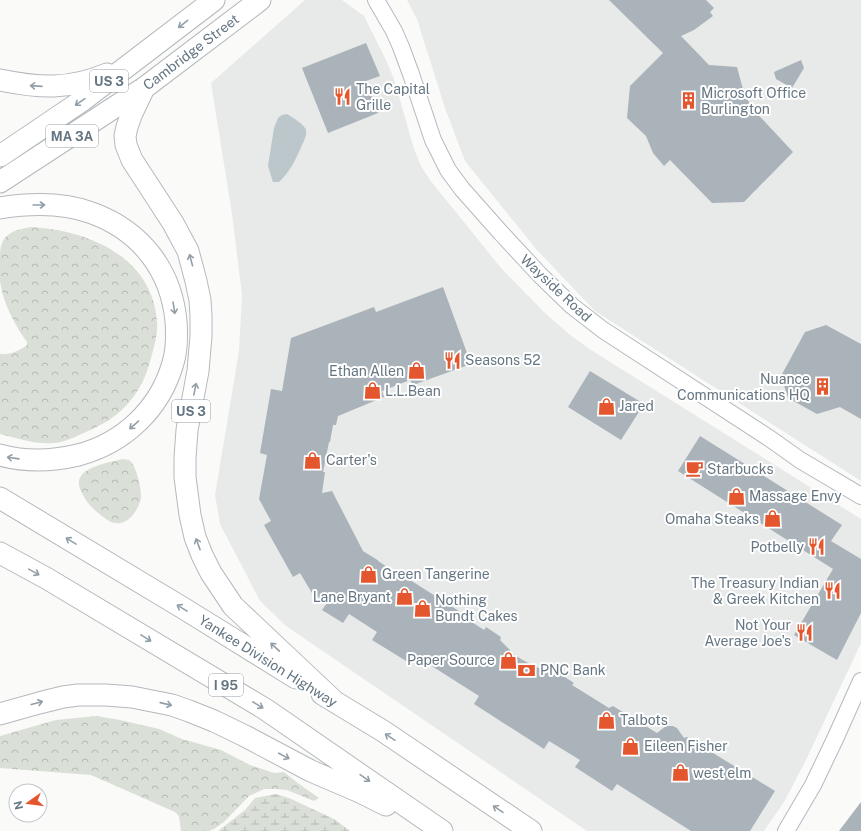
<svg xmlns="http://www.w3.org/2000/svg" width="861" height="831" font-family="'Public Sans',sans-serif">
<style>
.built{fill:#e8e9e9}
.forest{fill:url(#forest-crowns)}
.wetland{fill:url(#wetland-marsh)}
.water{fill:#bbc7cb}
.building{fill:#aab3b9}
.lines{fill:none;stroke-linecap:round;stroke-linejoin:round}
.secondary-casing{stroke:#b3babf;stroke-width:18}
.highway-casing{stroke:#b4b9bd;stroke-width:23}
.secondary{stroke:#fff;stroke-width:16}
.highway{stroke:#fff;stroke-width:21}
.oneway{stroke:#939fa8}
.labels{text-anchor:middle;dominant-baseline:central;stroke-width:4;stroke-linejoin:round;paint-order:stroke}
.shield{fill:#fff;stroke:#939fa8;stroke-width:1}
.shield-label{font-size:13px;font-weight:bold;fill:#657683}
.street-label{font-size:14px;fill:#657683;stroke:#fff}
.poi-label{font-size:14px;fill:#657683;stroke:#fff;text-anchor:start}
</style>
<defs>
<pattern id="forest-crowns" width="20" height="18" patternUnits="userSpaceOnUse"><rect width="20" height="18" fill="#dadfd7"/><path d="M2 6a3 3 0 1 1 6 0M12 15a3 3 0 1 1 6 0" fill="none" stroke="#b4b9b4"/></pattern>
<pattern id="wetland-marsh" width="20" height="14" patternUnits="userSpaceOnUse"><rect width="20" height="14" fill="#dadfd7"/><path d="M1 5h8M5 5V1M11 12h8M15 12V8" fill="none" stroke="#b4b9b4"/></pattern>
</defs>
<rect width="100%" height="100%" fill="#fafaf8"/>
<path class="built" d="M305,0H342L364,16L386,60L394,79L414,149L421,166L430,180L501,268L544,312L569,334L591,350L861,519V643L806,760L784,802L764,831H587L286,626L260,601L220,524L215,495L239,351L242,295L232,214L211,83Z
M407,0H861V481L595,311L537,250L465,161L445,108L417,19Z"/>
<path class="forest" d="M31,227C88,230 153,257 157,322C158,334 154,347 151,358C142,394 122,417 88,431C77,436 66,442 54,443C36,445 17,438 0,434V354C10,355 19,351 27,345V342C14,324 3,303 0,281C0,274 0,267 0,260C0,251 0,241 8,235C14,230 24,228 31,227Z
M123,459C124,459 128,460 129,460C136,464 142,490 141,498C140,504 136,512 131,517C118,529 109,522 97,512C90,506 86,501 82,493C81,490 79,488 79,484C77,467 111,462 123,459Z
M96,716L120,720L159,729L182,739L221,750L250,765L274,773L284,772L299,784L319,798L314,801L287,790L276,789H264L249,796L224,822L214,829L209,831H181L179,816L175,812L91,775L0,768V736L56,720Z"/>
<path class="wetland" d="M276,794L289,798L334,819L350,831H218L245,810L255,798Z"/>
<path class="water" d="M287,114C293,118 304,124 306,130C307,135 304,141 302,145C296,159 290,172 279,182H273L268,166L274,128L278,118L282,115Z"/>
<path class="building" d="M609,0H706L714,8L710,12L713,16L694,30L681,36L709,65L737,67L744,93L752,108L793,152L744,202L712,203L670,160L664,166L653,153L646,136L627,118L630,86L663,53Z
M366,43L380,76L366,81L378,113L328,133L302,68Z
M801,60L804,68L792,88L776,79L774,72Z
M443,287L471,364L413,385L410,380L382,391L384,397L338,416L336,425H333L330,442H329L323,472H325L322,493L332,491L363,551L379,561H378L398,574L399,573L459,611L458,613L484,630L486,627L501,637L500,640L510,650V652L521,659L534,666L555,675L557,672L574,683L572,685L609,708L613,706L657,733L666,726H673L677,728L684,738L687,737L775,791L750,831H691L617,784L612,791L575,767L580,760L549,741L544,749L474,704L479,696L416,656L411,664L372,640L377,632L349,614L343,623L322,610L327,603L312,593L300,573L293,577L264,525L271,521L259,499L267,455L260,453L271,389L282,391L291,338L374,307L376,312Z
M826,325L861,344V419L840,407L817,414L788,398L781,376L805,332Z
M590,371L644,404L621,440L568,407Z
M700,436L842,525L831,541L861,559V613L837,660L794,635L833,569L678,471Z
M861,802V831H839Z"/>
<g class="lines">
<defs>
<path id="secondary" d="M376,0L394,31L401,47L411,74L433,140L448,170L462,189L501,233L540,275L572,306L603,330L769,438L800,460L861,496
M786,831L813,785L835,739L861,681"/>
<path id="highway" d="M0,80C39,88 69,90 107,74
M144,88L132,113L127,127L125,136L126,145L132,160L173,223L188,251L196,281L200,300L201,316V336L198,371L187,430L185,458V477L190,515L195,537L202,555L211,573L233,606L335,702
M0,156L83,100L214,0
M0,182L144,88L260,0
M0,208C31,203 62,202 92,213C141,231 171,270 176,321C177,335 177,350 173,363C160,409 124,443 78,455C53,461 25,462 0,455
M0,498L183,608L296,678
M0,553L46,578L265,709L442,831
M322,694L383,731L531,831
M0,714L39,703L63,697L78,695H106L132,697L172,705L189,711L214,721L245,736L311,771L360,792L386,805"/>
</defs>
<use href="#secondary" class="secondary-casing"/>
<use href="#highway" class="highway-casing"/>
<use href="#secondary" class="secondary"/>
<use href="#highway" class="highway"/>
</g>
<defs><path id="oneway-shaft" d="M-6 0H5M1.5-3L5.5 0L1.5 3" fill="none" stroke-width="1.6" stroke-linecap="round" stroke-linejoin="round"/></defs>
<g class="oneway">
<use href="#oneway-shaft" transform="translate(183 24) rotate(142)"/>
<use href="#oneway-shaft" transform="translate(36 86) rotate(-176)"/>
<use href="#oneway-shaft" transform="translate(80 102) rotate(145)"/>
<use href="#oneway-shaft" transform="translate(39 205)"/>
<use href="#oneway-shaft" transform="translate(191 260) rotate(-105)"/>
<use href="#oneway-shaft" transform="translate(174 308) rotate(81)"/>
<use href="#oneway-shaft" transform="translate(195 389) rotate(-79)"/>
<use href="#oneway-shaft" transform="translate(134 425) rotate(139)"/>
<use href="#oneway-shaft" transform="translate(13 458) rotate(-172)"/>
<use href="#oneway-shaft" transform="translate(71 541) rotate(-149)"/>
<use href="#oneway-shaft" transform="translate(198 544) rotate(-110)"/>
<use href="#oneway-shaft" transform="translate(34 572) rotate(29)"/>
<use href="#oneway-shaft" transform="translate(182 608) rotate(-149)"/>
<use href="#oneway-shaft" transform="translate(146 638) rotate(31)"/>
<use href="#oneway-shaft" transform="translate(275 647) rotate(-137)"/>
<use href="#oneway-shaft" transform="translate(37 703) rotate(-15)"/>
<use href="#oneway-shaft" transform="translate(166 704) rotate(13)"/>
<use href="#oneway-shaft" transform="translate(258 705) rotate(31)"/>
<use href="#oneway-shaft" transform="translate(390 737) rotate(-146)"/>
<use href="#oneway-shaft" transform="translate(284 756) rotate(28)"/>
<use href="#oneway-shaft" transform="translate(365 778) rotate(35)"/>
<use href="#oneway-shaft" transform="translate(498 809) rotate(-146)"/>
</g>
<defs>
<symbol id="restaurant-bare" viewBox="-9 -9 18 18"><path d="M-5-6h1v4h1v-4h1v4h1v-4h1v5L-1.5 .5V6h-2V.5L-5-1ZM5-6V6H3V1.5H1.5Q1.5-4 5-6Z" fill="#e4572e" stroke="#fff" stroke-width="2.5" paint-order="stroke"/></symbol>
<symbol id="building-bare" viewBox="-9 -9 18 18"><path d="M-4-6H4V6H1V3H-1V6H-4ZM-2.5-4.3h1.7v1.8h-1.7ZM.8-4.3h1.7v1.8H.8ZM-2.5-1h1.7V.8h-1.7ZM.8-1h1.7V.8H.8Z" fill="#e4572e" stroke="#fff" stroke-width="2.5" paint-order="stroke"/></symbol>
<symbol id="shop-bare" viewBox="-9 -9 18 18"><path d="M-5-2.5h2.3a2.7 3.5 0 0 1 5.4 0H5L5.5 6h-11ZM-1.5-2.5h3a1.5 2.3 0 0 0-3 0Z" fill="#e4572e" stroke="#fff" stroke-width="2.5" paint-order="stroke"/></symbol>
<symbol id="cafe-bare" viewBox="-9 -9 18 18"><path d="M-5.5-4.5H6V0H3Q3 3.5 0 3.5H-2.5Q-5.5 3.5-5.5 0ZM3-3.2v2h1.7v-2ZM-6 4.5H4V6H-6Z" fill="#e4572e" stroke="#fff" stroke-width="2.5" paint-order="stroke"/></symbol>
<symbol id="bank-bare" viewBox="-9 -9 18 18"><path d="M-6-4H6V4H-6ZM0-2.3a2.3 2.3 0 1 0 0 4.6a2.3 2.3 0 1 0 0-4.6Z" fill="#e4572e" stroke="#fff" stroke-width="2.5" paint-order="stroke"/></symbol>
</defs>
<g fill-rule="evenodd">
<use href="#restaurant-bare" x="330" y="84" width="25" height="25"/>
<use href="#building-bare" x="676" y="88" width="25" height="25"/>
<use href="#restaurant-bare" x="440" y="348" width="25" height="25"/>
<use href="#shop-bare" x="404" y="358" width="25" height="25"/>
<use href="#building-bare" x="810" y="374" width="25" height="25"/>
<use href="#shop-bare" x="360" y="378" width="25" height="25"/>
<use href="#shop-bare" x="594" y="394" width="25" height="25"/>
<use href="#shop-bare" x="300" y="448" width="25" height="25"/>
<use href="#cafe-bare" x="682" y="456" width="25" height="25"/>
<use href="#shop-bare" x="724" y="484" width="25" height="25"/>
<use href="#shop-bare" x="760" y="506" width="25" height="25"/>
<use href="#restaurant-bare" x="804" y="534" width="25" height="25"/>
<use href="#shop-bare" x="356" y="562" width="25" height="25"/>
<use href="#restaurant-bare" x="820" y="578" width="25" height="25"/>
<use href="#shop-bare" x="392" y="584" width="25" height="25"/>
<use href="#shop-bare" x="410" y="596" width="25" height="25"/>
<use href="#restaurant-bare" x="792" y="620" width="25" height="25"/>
<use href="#shop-bare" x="496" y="648" width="25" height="25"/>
<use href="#bank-bare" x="514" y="658" width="25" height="25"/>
<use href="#shop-bare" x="594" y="708" width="25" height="25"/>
<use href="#shop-bare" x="618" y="734" width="25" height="25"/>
<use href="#shop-bare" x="668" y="760" width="25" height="25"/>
</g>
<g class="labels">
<g class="shield">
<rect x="90" y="70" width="38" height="22" rx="3"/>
<rect x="46" y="125" width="52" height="22" rx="3"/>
<rect x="172" y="400" width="38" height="22" rx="3"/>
<rect x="209" y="674" width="34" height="22" rx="3"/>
</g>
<g class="shield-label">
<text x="109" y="81">US 3</text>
<text x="72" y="136">MA 3A</text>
<text x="191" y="411">US 3</text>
<text x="226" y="685">I 95</text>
</g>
<g class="street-label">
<text transform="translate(191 52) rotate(-37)">Cambridge Street</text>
<text transform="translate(556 288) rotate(43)">Wayside Road</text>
<text transform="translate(268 661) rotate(32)">Yankee Division Highway</text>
</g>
<g class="poi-label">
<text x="356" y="89">The Capital<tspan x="356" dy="16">Grille</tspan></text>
<text x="701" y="93">Microsoft Office<tspan x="701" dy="16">Burlington</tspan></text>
<text x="465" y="360">Seasons 52</text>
<text x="404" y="371" text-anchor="end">Ethan Allen</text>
<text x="810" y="379" text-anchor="end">Nuance<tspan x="810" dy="16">Communications HQ</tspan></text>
<text x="385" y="391">L.L.Bean</text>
<text x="619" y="406">Jared</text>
<text x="326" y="460">Carter's</text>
<text x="707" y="469">Starbucks</text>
<text x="749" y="496">Massage Envy</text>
<text x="759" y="519" text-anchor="end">Omaha Steaks</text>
<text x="804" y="547" text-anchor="end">Potbelly</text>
<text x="382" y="574">Green Tangerine</text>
<text x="819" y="583" text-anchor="end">The Treasury Indian<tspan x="819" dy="16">&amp; Greek Kitchen</tspan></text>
<text x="391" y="597" text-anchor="end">Lane Bryant</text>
<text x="435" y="600">Nothing<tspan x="435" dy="16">Bundt Cakes</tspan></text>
<text x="791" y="625" text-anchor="end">Not Your<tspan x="791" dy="16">Average Joe's</tspan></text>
<text x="495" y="660" text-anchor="end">Paper Source</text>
<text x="540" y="670">PNC Bank</text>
<text x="620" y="720">Talbots</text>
<text x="644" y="746">Eileen Fisher</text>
<text x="693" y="773">west elm</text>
</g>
</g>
<g transform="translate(28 803) rotate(256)"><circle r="19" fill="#ffffff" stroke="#c1c8cd"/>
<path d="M0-3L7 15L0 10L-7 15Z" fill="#e4572e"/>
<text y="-6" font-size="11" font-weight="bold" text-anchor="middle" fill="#657683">N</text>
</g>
</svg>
